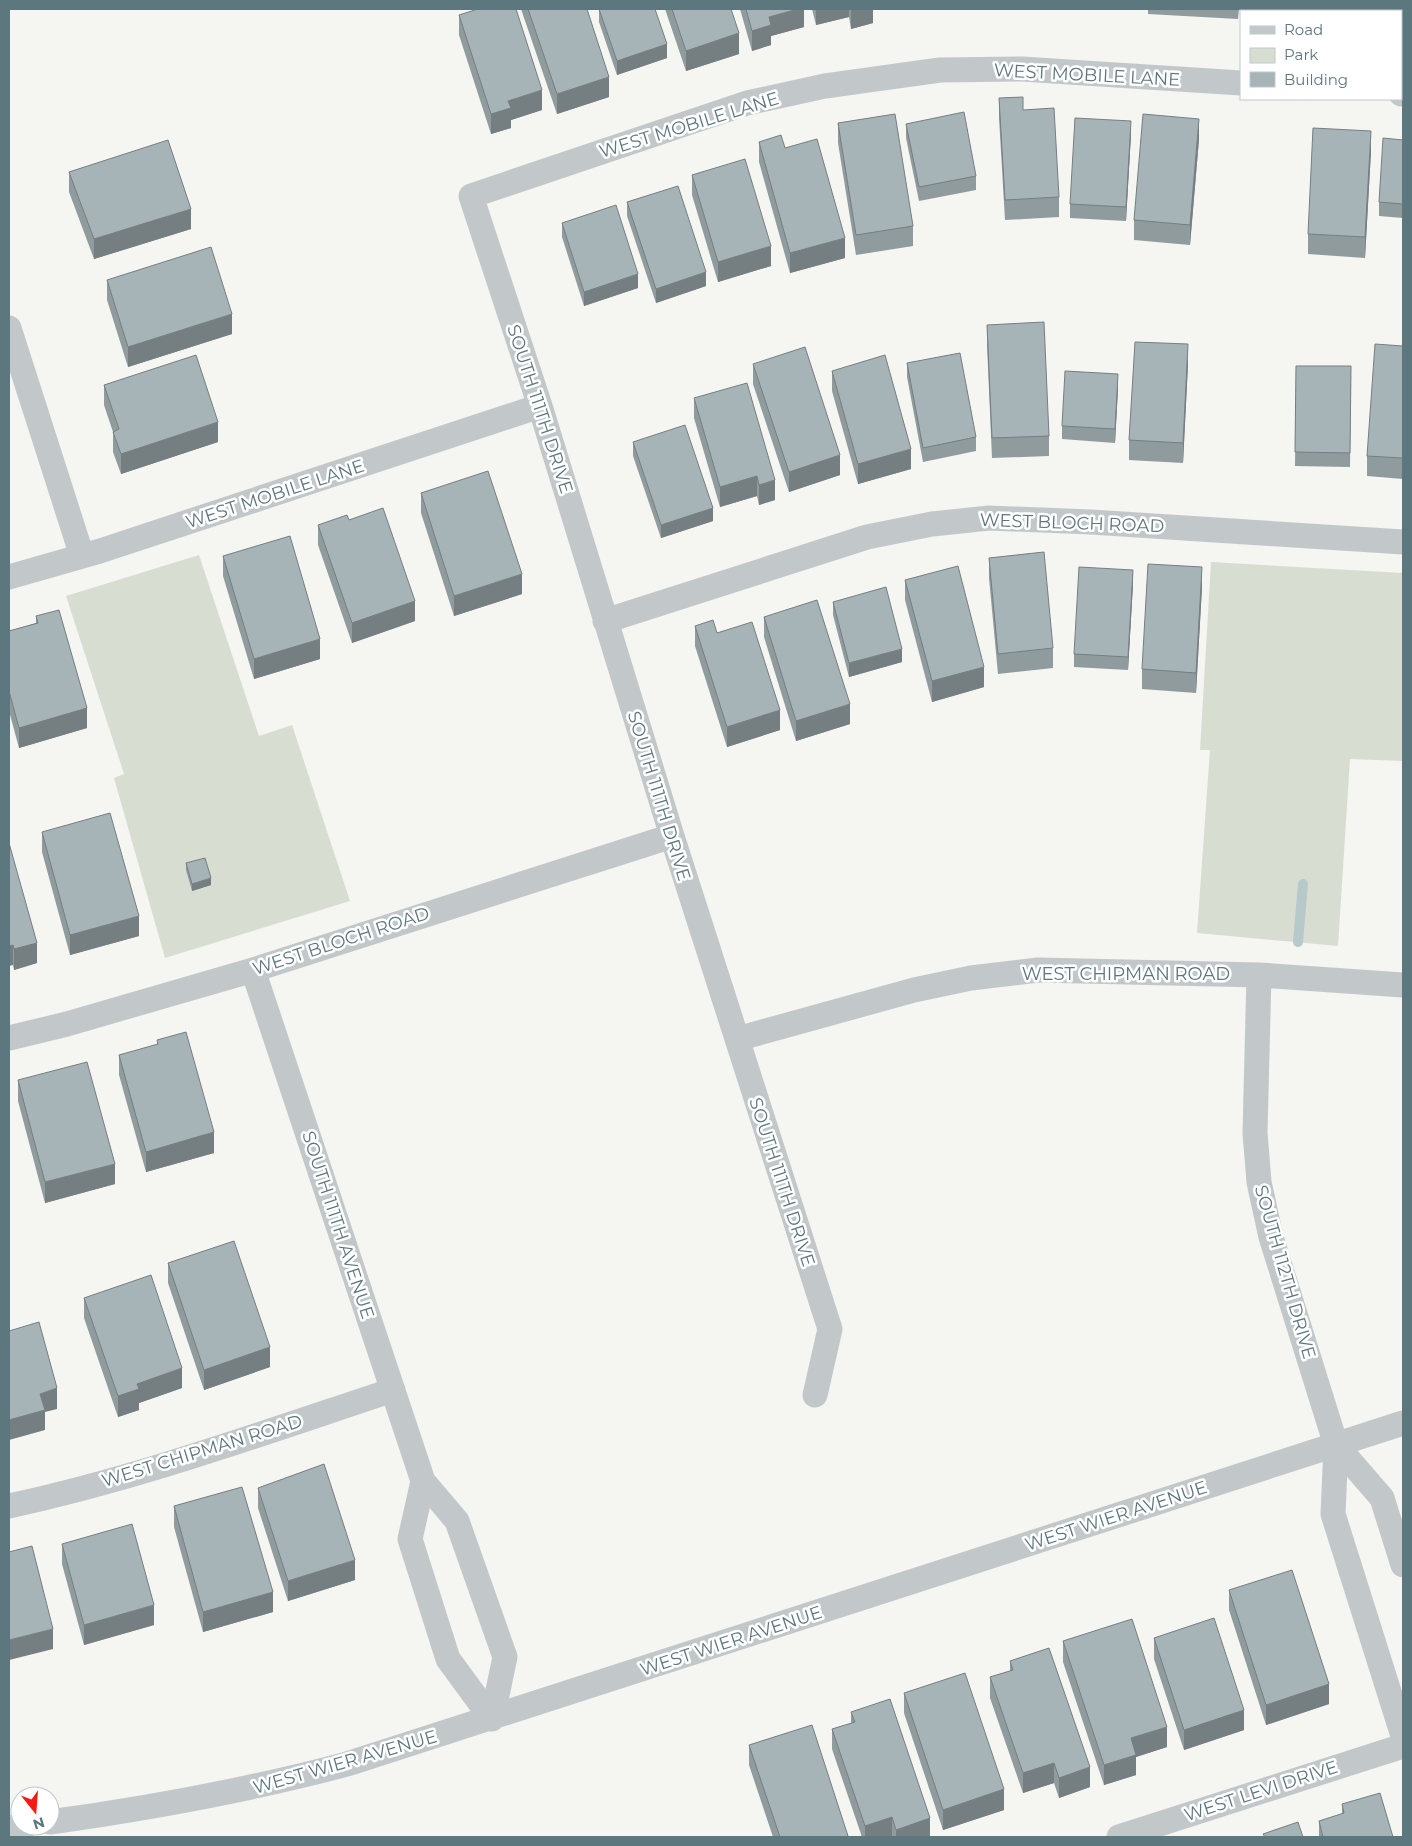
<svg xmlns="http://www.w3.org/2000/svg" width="1412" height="1846" font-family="Montserrat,sans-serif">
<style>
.green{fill:#d8ddd1}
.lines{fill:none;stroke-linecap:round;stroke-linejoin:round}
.stream{stroke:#b8c9cb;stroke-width:10}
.minor{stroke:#c2c8ca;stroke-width:25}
.wall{fill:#909b9d}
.shaded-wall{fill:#757e80}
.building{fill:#a7b4b7;stroke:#757e80}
.labels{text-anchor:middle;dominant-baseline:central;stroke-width:5;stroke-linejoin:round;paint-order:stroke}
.street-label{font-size:18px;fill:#5d777f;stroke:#fff}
</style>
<rect width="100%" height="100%" fill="#f5f5f1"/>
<path class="green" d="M199,555L259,736L292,725L350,901L165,958L114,778L124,774L66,596Z
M1211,562L1403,573V761L1350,759L1338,946L1197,933L1210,750H1200Z"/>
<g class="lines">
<path class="stream" d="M1298,942L1303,884"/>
<path class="minor" d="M1312,11L1313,9
M1401,94H1403
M9,328L82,556
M9,577L100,551L540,406
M605,621L867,537L932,524L989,518L1091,522L1403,542
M253,970L423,1481L457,1521L505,1657L492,1719
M1259,975L1255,1133L1259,1182L1271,1237L1336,1445L1333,1514L1403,1736
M9,1038L67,1024L253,970L672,836
M737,1039L914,990L971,978L1038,970L1259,975L1403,985
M815,1395L830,1329L672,836L540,406L471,196L747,103L825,86L940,70L1022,69L1241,83
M1336,1445L1382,1498L1403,1565
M423,1481L410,1539L448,1659L492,1719
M9,1506C139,1478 266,1432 393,1390
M50,1822C151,1808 249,1790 347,1764L1403,1423
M9,1828L25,1826
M1119,1837L1403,1746"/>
</g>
<path class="wall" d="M521,9H587L609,97L557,114Z
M599,9L667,58L617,75L599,22Z
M665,9H731L739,54L686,71Z
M740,9H804V27L771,36V45L752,51Z
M812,9H873V23L851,29L849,17L816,25Z
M1148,9H1239L1238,19L1148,14Z
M1375,9H1403V27H1401V11H1375Z
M459,15L542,110L511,120V128L491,134L459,35Z
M999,98L1023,110L1059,197V217L1005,220L999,118Z
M838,123L913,226V246L856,255L838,143Z
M906,124L976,176V190L919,201L906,138Z
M1131,134L1126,221L1070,218V204Z
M1199,139L1190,245L1134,240V220Z
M1403,140V218L1379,216V202Z
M759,142L845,258L790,273L759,162Z
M1371,151L1365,258L1308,254V234Z
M69,172L191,229L94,259L69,192Z
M692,175L771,266L718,282L692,195Z
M627,202L706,286L656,303L627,216Z
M562,223L638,288L584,306L562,237Z
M107,280L232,334L128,367L107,300Z
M987,325L1049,436V456L992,458L987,345Z
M1403,346V479L1367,476V456Z
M907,363L976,437V451L923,462L907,377Z
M753,364L840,475L789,492L753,384Z
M1188,364L1183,463L1129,460V440Z
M1296,366H1351L1350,467L1295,466Z
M832,371L911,469L858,484L832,391Z
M104,385L218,442L121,474L113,452V432L104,405Z
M1118,388L1115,443L1062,439V426Z
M694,398L775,500L759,505L757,496L720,507L694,418Z
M633,442L713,521L661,538L633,456Z
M421,493L522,594L454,616L421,513Z
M349,520L415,621L352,643L318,545V525Z
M223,556L320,659L254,679L223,576Z
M989,558L1053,648V668L998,674L989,578Z
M905,580L984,687L932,702L905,600Z
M1133,584L1128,670L1074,667V654Z
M1202,587L1196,693L1142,689V669Z
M833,602L902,662L849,677L833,615Z
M36,616L87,728L19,748L9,711V631L36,623Z
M764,617L850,724L796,741L764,637Z
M695,626L717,633L780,730L727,747L695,646Z
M42,832L139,936L70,955L42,852Z
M9,843L37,963L14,970L13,965Z
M186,863L211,885L192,891L186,870Z
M157,1040L214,1153L146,1172L119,1075V1055L157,1045Z
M18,1080L115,1184L45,1203L18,1101Z
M168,1263L270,1367L204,1390L168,1283Z
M84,1298L182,1388L139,1403V1410L118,1417L84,1318Z
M258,1488L355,1580L288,1601L258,1508Z
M174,1506L273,1612L203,1632L174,1527Z
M62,1544L154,1625L84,1645L62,1564Z
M1229,1590L1329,1704L1266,1725L1229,1610Z
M1154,1638L1244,1730L1184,1750L1154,1659Z
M1063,1641L1167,1747L1136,1757V1775L1104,1785L1063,1662Z
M1010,1661L1090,1787L1059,1798L1054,1783L1023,1793L990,1698V1677L1010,1671Z
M904,1693L1004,1810L943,1830L904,1713Z
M851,1712L930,1837H862L832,1749V1729L851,1723Z
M749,1745L848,1837H773L749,1765Z
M1342,1804L1393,1837H1319V1821L1342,1814Z"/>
<path class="shaded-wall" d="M798,9H804V27L771,36V45L752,51V31L769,17Z
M816,9H849V17L816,25Z
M851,9H873V23L851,29Z
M739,33V54L686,71V51Z
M667,44V58L617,75V61Z
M609,77V97L557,114V94Z
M542,90V110L511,120V128L491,134V114L508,101Z
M1199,119V139L1190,245V225Z
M1131,121V134L1126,221V207Z
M1371,131V151L1365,258V237Z
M191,209V229L94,259V239Z
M845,238V258L790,273V253Z
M771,246V266L718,282V262Z
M706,272V286L656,303V289Z
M638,274V288L584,306V292Z
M232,314V334L128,367V347Z
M1188,344V364L1183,463V443Z
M1118,374V388L1115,443V429Z
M218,422V442L121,474V454Z
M911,449V469L858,484V464Z
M840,455V475L789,492V472Z
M757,476V496L720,507V487Z
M775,480V500L759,505V485Z
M713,508V521L661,538V525Z
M1202,567V587L1196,693V673Z
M1133,570V584L1128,670V657Z
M522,574V594L454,616V596Z
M415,601V621L352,643V623Z
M320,639V659L254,679V659Z
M902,649V662L849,677V663Z
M984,667V687L932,702V681Z
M850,704V724L796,741V721Z
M87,708V728L19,748V728Z
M780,710V730L727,747V727Z
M211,878V885L192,891V884Z
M139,916V936L70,955V935Z
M37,943V963L14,970V949Z
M13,945V965L9,966V946Z
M214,1132V1153L146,1172V1152Z
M115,1164V1184L45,1203V1182Z
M270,1347V1367L204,1390V1370Z
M182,1368V1388L139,1403V1410L118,1417V1396L137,1384Z
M57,1388V1409L45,1412V1430L9,1440V1420L40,1394Z
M355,1560V1580L288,1601V1581Z
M273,1592V1612L203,1632V1612Z
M154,1605V1625L84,1645V1625Z
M53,1629V1649L9,1660V1640Z
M1329,1684V1704L1266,1725V1705Z
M1244,1710V1730L1184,1750V1730Z
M1167,1727V1747L1136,1757V1775L1104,1785V1765L1131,1738Z
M1054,1763V1783L1023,1793V1773Z
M1090,1767V1787L1059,1798V1778Z
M1004,1789V1810L943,1830V1810Z
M892,1817V1837H865V1826Z
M930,1818V1837H896V1830Z"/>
<path class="building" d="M478,9H516L542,90L508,101L511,108L491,114L459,15Z
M528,9H587L609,77L557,94Z
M599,9H655L667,44L617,61Z
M672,9H731L739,33L686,51Z
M746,9H798L769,17L771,25L752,31Z
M1023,97V110L1054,108L1059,197L1005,200L999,98Z
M964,112L976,176L919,187L906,124Z
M895,114L913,226L856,235L838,123Z
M1143,114L1199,119L1190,225L1134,220Z
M1075,118L1131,121L1126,207L1070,204Z
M1313,128L1371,131L1365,237L1308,234Z
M781,135L785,148L817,139L845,238L790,253L759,142Z
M1383,138L1403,140V204L1379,202Z
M168,140L191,209L94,239L69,172Z
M745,159L771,246L718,262L692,175Z
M678,186L706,272L656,289L627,202Z
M616,205L638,274L584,292L562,223Z
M211,247L232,314L128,347L107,280Z
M1044,322L1049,436L992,438L987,325Z
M1135,342L1188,344L1183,443L1129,440Z
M1375,344L1403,346V458L1367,456Z
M805,347L840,455L789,472L753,364Z
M960,353L976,437L923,448L907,363Z
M196,355L218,422L121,454L113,432L119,429L104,385Z
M885,355L911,449L858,464L832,371Z
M1296,366H1351L1350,453L1295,452Z
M1065,371L1118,374L1115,429L1062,426Z
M747,383L775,480L759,485L757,476L720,487L694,398Z
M685,425L713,508L661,525L633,442Z
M488,471L522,574L454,596L421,493Z
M383,508L415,601L352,623L318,525L347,515L349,520Z
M290,536L320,639L254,659L223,556Z
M1044,552L1053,648L998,654L989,558Z
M1148,564L1202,567L1196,673L1142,669Z
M958,566L984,667L932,681L905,580Z
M1079,567L1133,570L1128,657L1074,654Z
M886,587L902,649L849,663L833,602Z
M817,600L850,704L796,721L764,617Z
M59,610L87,708L19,728L9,691V631L38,623L36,616Z
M713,620L717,633L752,622L780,710L727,727L695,626Z
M110,813L139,916L70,935L42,832Z
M9,843L37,943L14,949L13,945L9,946Z
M205,858L211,878L192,884L186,863Z
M186,1032L214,1132L146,1152L119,1055L158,1044L157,1040Z
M87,1062L115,1164L45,1182L18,1080Z
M234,1241L270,1347L204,1370L168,1263Z
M151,1275L182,1368L137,1384L139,1389L118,1396L84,1298Z
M39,1322L57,1388L40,1394L45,1410L9,1420V1331Z
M324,1464L355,1560L288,1581L258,1488Z
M242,1487L273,1592L203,1612L174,1506Z
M132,1524L154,1605L84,1625L62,1544Z
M32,1546L53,1629L9,1640V1552Z
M1292,1570L1329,1684L1266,1705L1229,1590Z
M1214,1618L1244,1710L1184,1730L1154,1638Z
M1132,1619L1167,1727L1131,1738L1136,1755L1104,1765L1063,1641Z
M1049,1648L1090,1767L1059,1778L1054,1763L1023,1773L990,1677L1013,1670L1010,1661Z
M965,1673L1004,1789L943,1810L904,1693Z
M890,1699L930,1818L896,1830L892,1817L865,1826L832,1729L855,1722L851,1712Z
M812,1725L848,1836L844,1837H780L749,1745Z
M1380,1793L1393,1837H1323L1319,1821L1344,1813L1342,1804Z
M1298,1822L1303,1837H1265L1263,1834Z"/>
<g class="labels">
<g class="street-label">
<text transform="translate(1087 75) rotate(3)">WEST MOBILE LANE</text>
<text transform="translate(689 125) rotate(-17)">WEST MOBILE LANE</text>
<text transform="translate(540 409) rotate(72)">SOUTH 111TH DRIVE</text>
<text transform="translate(275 494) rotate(-18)">WEST MOBILE LANE</text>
<text transform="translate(1072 523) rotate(2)">WEST BLOCH ROAD</text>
<text transform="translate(659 796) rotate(73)">SOUTH 111TH DRIVE</text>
<text transform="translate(341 941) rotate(-18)">WEST BLOCH ROAD</text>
<text x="1126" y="974">WEST CHIPMAN ROAD</text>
<text transform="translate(782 1182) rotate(72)">SOUTH 111TH DRIVE</text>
<text transform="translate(338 1225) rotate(72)">SOUTH 111TH AVENUE</text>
<text transform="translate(1285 1272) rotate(74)">SOUTH 112TH DRIVE</text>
<text transform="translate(202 1451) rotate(-17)">WEST CHIPMAN ROAD</text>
<text transform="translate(1116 1516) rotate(-18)">WEST WIER AVENUE</text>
<text transform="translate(731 1641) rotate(-18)">WEST WIER AVENUE</text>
<text transform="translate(345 1762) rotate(-16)">WEST WIER AVENUE</text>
<text transform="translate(1261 1791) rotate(-18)">WEST LEVI DRIVE</text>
</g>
</g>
<rect width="1412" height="1846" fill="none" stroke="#5d777f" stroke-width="20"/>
<rect x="1240" y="10" width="162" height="90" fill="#ffffff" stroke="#bec9cc"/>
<rect x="1250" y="26" width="25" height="8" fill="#c2c8ca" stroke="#bec9cc"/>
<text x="1284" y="35" font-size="15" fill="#5d777f">Road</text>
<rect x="1250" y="48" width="25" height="15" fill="#d8ddd1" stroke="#bec9cc"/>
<text x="1284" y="60" font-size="15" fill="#5d777f">Park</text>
<rect x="1250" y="72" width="25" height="15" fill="#a7b4b7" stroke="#bec9cc"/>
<text x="1284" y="85" font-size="15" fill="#5d777f">Building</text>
<g transform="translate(35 1811) rotate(163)"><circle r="24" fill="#ffffff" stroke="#bec9cc"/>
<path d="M0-4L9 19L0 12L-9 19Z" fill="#f31d13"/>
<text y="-8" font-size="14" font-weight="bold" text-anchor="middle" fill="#5d777f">N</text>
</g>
</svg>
